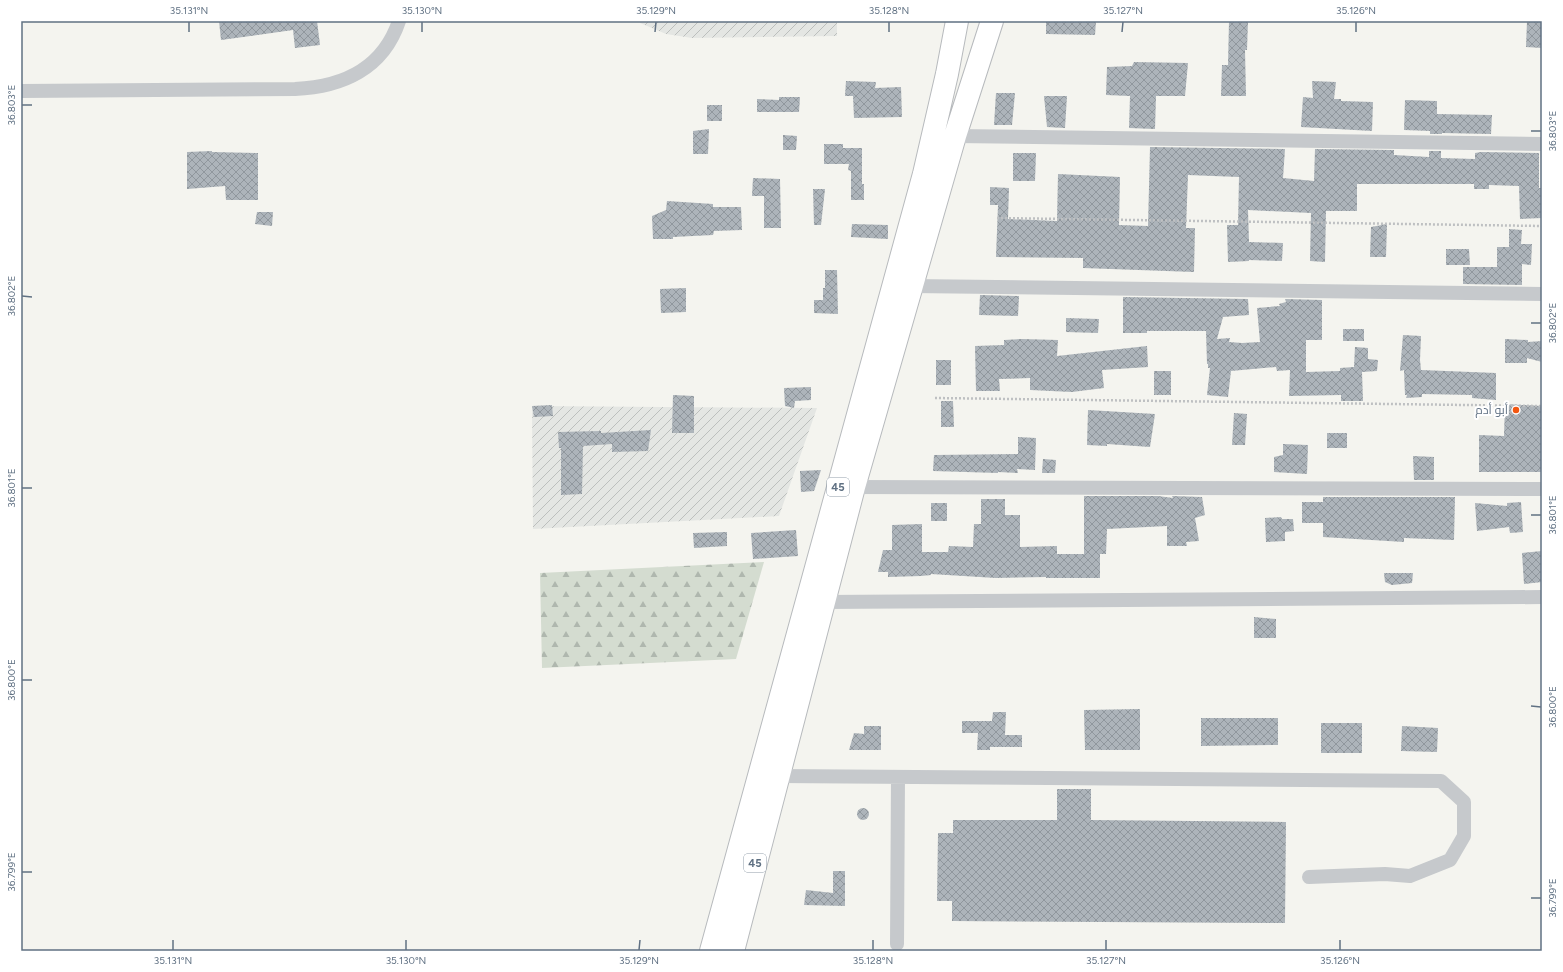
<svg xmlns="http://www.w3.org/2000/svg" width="1563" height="972" font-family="Figtree,Cairo,sans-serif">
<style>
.industrial{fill:url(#industrial-furrows)}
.forest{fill:url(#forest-firs)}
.building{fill:url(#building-cross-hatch)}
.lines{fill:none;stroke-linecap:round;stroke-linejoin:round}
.highway-casing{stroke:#b7babd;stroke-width:24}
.path{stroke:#bec0c2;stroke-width:2.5;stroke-dasharray:2 2;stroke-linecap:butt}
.street{stroke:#c6c9cc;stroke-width:14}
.highway{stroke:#fff;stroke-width:22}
.ticks{fill:none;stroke:#607183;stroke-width:1.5}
.poi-dot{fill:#f35711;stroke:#fff;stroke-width:1.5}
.labels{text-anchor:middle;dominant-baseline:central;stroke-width:4;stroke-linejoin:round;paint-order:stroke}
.shield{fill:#fff;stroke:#909ca8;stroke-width:1}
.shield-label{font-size:11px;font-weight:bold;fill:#607183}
.poi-label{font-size:12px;fill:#607183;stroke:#fff;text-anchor:end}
.neatline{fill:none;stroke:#607183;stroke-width:1.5}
.ticks-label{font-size:10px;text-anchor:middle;fill:#607183}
</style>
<defs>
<pattern id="industrial-furrows" width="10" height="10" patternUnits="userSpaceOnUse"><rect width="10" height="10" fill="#e4e6e3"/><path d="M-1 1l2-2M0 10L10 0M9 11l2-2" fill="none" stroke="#bcbfbd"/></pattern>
<pattern id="forest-firs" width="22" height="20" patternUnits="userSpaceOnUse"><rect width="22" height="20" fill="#d4dcd0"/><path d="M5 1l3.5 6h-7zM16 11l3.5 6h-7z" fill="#afb7ae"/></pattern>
<pattern id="building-cross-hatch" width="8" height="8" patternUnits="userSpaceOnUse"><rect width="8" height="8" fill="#adb4ba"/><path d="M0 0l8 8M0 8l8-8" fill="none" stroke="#90979d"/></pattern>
</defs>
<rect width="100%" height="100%" fill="#f4f4ef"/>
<path class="industrial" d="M640,21H837V36L692,38L666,34L640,23Z
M532,406L817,408L779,516L533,529Z"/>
<path class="forest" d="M764,562L736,659L542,668L540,573Z"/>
<path class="building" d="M219,21H317L320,45L295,48L293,30L221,40Z
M1046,21H1096L1095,35L1046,34Z
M1229,21H1248L1247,50H1245L1246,96H1221L1222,65H1228Z
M1527,21H1542V48L1526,47Z
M1134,62L1188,63L1185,96H1156L1155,129L1129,128L1130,96L1106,95L1107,67L1132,66Z
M846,81L876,82L875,88L901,87L902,117L854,118L853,96H845Z
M1312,81L1336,82L1334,99H1341V101L1373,102L1372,131L1301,127L1303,97L1313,98Z
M996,93H1015L1012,125H994Z
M1044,96H1067L1065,128L1047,127Z
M779,97H800L799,112H757V99L779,100Z
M1405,100L1437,101V114L1492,115L1491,134L1442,133V134H1430V131L1404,130Z
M707,105H722V121H707Z
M709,129L708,154H693V131Z
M783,135L797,136L796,150H783Z
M824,144H843V148H862V184H864V200H851V171L848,170L849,164H824Z
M1150,147L1285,149L1283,178L1314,181L1315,149L1394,150V155L1429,157V151H1441V158L1475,159V153L1481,152L1539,153V188H1542V218L1520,219L1519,186L1489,185V189H1474V184H1357V211H1326L1325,262L1310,261L1311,213L1248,210L1249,242L1283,243L1282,261L1249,260V261L1228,262L1227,225H1238L1239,177L1188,175L1186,228H1195L1194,272L1083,268V258L996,257L998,205H990V187L1009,188L1008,219L1057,221L1058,174L1120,177L1119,225L1148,226Z
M212,151V152L258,153V200H226L225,186L187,189V152Z
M1013,153H1036L1035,181H1013Z
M753,178L780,179L781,228H764V196H752Z
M813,189H825L821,225H814Z
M667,201L713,204V207H741L742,230L714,231L713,235L673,237V239H653L652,216L666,210Z
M257,212H273L272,226L255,224Z
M852,224L888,225V239L851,237Z
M1387,224L1386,257H1370L1371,227Z
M1509,229L1522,230L1521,244H1532L1531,265L1522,264V285L1463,284V267H1497V247H1509Z
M1446,249H1469L1470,265H1446Z
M825,270H837L838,314L814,313V300H823V288H825Z
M686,288V312L661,313L660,289Z
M980,295L1019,296L1018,316L979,315Z
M1123,297L1248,299L1249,315L1223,317L1217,339L1230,338L1229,342L1242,343L1260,342L1257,308L1280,306L1279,304L1286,302L1285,299L1322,300V340H1306V372L1340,371V368L1354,367L1355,347L1368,348V359L1378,360L1377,371L1362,372L1363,401H1341V395L1289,396L1290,370L1277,371L1276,367L1231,371L1228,397L1207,395L1210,368H1208V364H1207L1206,331H1147V333H1123Z
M1066,318L1099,319L1098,333L1066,332Z
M1343,329H1364V341H1343Z
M1403,335L1421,336L1420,360L1421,370L1496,373V400L1472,398V395L1422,394V397L1406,398L1407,395H1405L1404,370L1400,371Z
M1022,339L1058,340L1057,356L1147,346L1148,367L1102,370L1104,388L1072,392L1030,390V378L999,379L1000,391H976L975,346L1004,345V340Z
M1505,339L1528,340V342L1542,341V362L1527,358V363H1505Z
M936,360H951V385H936Z
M1154,371H1171V395H1154Z
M811,387V400L795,401L794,408L785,406L784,388Z
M673,395L694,396V433H672Z
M941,401H953L954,427H941Z
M1505,404L1542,406V472H1479V435L1504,436Z
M552,405L553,416L534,417L532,406Z
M1088,410L1155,414L1150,447L1107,444V446L1087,445Z
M1234,413L1247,414L1245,445H1232Z
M651,430L648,451L612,452V444L583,446L582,494L561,495V448H559L558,432L601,431V433Z
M1327,433H1347V448H1327Z
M1018,437L1036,438L1035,470L1017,469L1018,473L998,472V473L933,471L934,455L1018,454Z
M1283,444L1308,445L1307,474L1274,472V457L1283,455Z
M1413,456L1434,457V480H1414Z
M1043,459L1056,460L1055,473H1042Z
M821,470L814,491L801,492L800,471Z
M1084,496H1158L1173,498L1172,496L1202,497L1205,515L1195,518L1199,541L1186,542L1187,546H1167V526L1107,529L1106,554H1100V578H1046V577L996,578L931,574V575L921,576L888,577V572H878L883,550H892V525L922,524V552H948L949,546L973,547L974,524H981V499H1005V515H1020V547L1057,546V554H1084Z
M1323,497H1455L1454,540L1404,538V542L1323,537V523H1302V502H1323Z
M1521,502L1523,532L1510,533L1509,527L1477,531L1475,503L1507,506V503Z
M931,503H947V521H931Z
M1281,517L1282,519H1293L1294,531L1285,532V541L1266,542L1265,518Z
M796,530L798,556L753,559L751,533Z
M727,532V546L694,548L693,533Z
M1542,551V582L1524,584L1522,553Z
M1384,573H1413L1412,583L1392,585L1385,582Z
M1254,617L1276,619V638H1254Z
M1140,709V750H1085L1084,710Z
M993,712H1006L1005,735H1022V747H990V750H977L978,733H962V721H992Z
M1201,718H1278V745L1201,746Z
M1321,723H1362V753H1321Z
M864,726H881V750H849L854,733L864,734Z
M1402,726L1438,728L1437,752L1401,751Z
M1057,789H1091V820L1286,822L1285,923L952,921V901H937L938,833H953V820H1057Z
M857 814a6 6 0 1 1 12 0a6 6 0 1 1-12 0Z
M833,871H845V906L804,905L806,890L833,893Z"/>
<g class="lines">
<defs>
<path id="highway" d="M711,951L924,174L947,74L957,21
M733,951L854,487L955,136L992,21"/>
</defs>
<use href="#highway" class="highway-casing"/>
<path class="path" d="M997,218L1542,226
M935,398L1542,406"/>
<path class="street" d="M21,91L295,89C342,87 383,69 399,21
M955,136L1542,144
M911,286L1542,294
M854,487L1542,489
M823,602L1542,597
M778,776L1441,781L1464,802V836L1450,860L1410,876L1385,874L1309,877
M897,944L898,778"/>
<use href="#highway" class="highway"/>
</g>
<path class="ticks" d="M189,32V22M422,32V22M655,32L656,22M889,32V22M1122,32L1123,22M1356,32V22M22,105H32M1531,131H1541M22,296L32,297M1531,323H1541M22,488H32M1531,515H1541M22,680H32M1531,706L1541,707M22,872H32M1531,898H1541M173,950V940M406,950V940M639,950L640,940M873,950V940M1106,950V940M1340,950V940"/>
<circle class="poi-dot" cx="1516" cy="410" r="4"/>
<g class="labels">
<g class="shield">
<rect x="827" y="478" width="22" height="18" rx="3"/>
<rect x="744" y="854" width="22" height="18" rx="3"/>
</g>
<g class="shield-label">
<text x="838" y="487">45</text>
<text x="755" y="863">45</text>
</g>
<g class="poi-label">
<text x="1508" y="410">أبو أدم</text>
</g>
</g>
<rect width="1563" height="972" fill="none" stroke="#ffffff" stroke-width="44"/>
<rect x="22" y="22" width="1519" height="928" class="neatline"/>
<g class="ticks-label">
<text x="189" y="14">35.131°N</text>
<text x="422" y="14">35.130°N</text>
<text x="656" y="14">35.129°N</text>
<text x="889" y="14">35.128°N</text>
<text x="1123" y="14">35.127°N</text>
<text x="1356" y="14">35.126°N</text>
<text transform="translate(11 105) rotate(-90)" y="4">36.803°E</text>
<text transform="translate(1552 131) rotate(-90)" y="4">36.803°E</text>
<text transform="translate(11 296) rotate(-90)" y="4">36.802°E</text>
<text transform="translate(1552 323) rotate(-90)" y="4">36.802°E</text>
<text transform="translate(11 488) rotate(-90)" y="4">36.801°E</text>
<text transform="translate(1552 515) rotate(-90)" y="4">36.801°E</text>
<text transform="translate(11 680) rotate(-90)" y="4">36.800°E</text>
<text transform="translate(1552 707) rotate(-90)" y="4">36.800°E</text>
<text transform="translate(11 872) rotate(-90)" y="4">36.799°E</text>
<text transform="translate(1552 898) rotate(-90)" y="4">36.799°E</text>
<text x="173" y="964">35.131°N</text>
<text x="406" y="964">35.130°N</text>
<text x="639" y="964">35.129°N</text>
<text x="873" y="964">35.128°N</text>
<text x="1106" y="964">35.127°N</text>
<text x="1340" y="964">35.126°N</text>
</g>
</svg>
